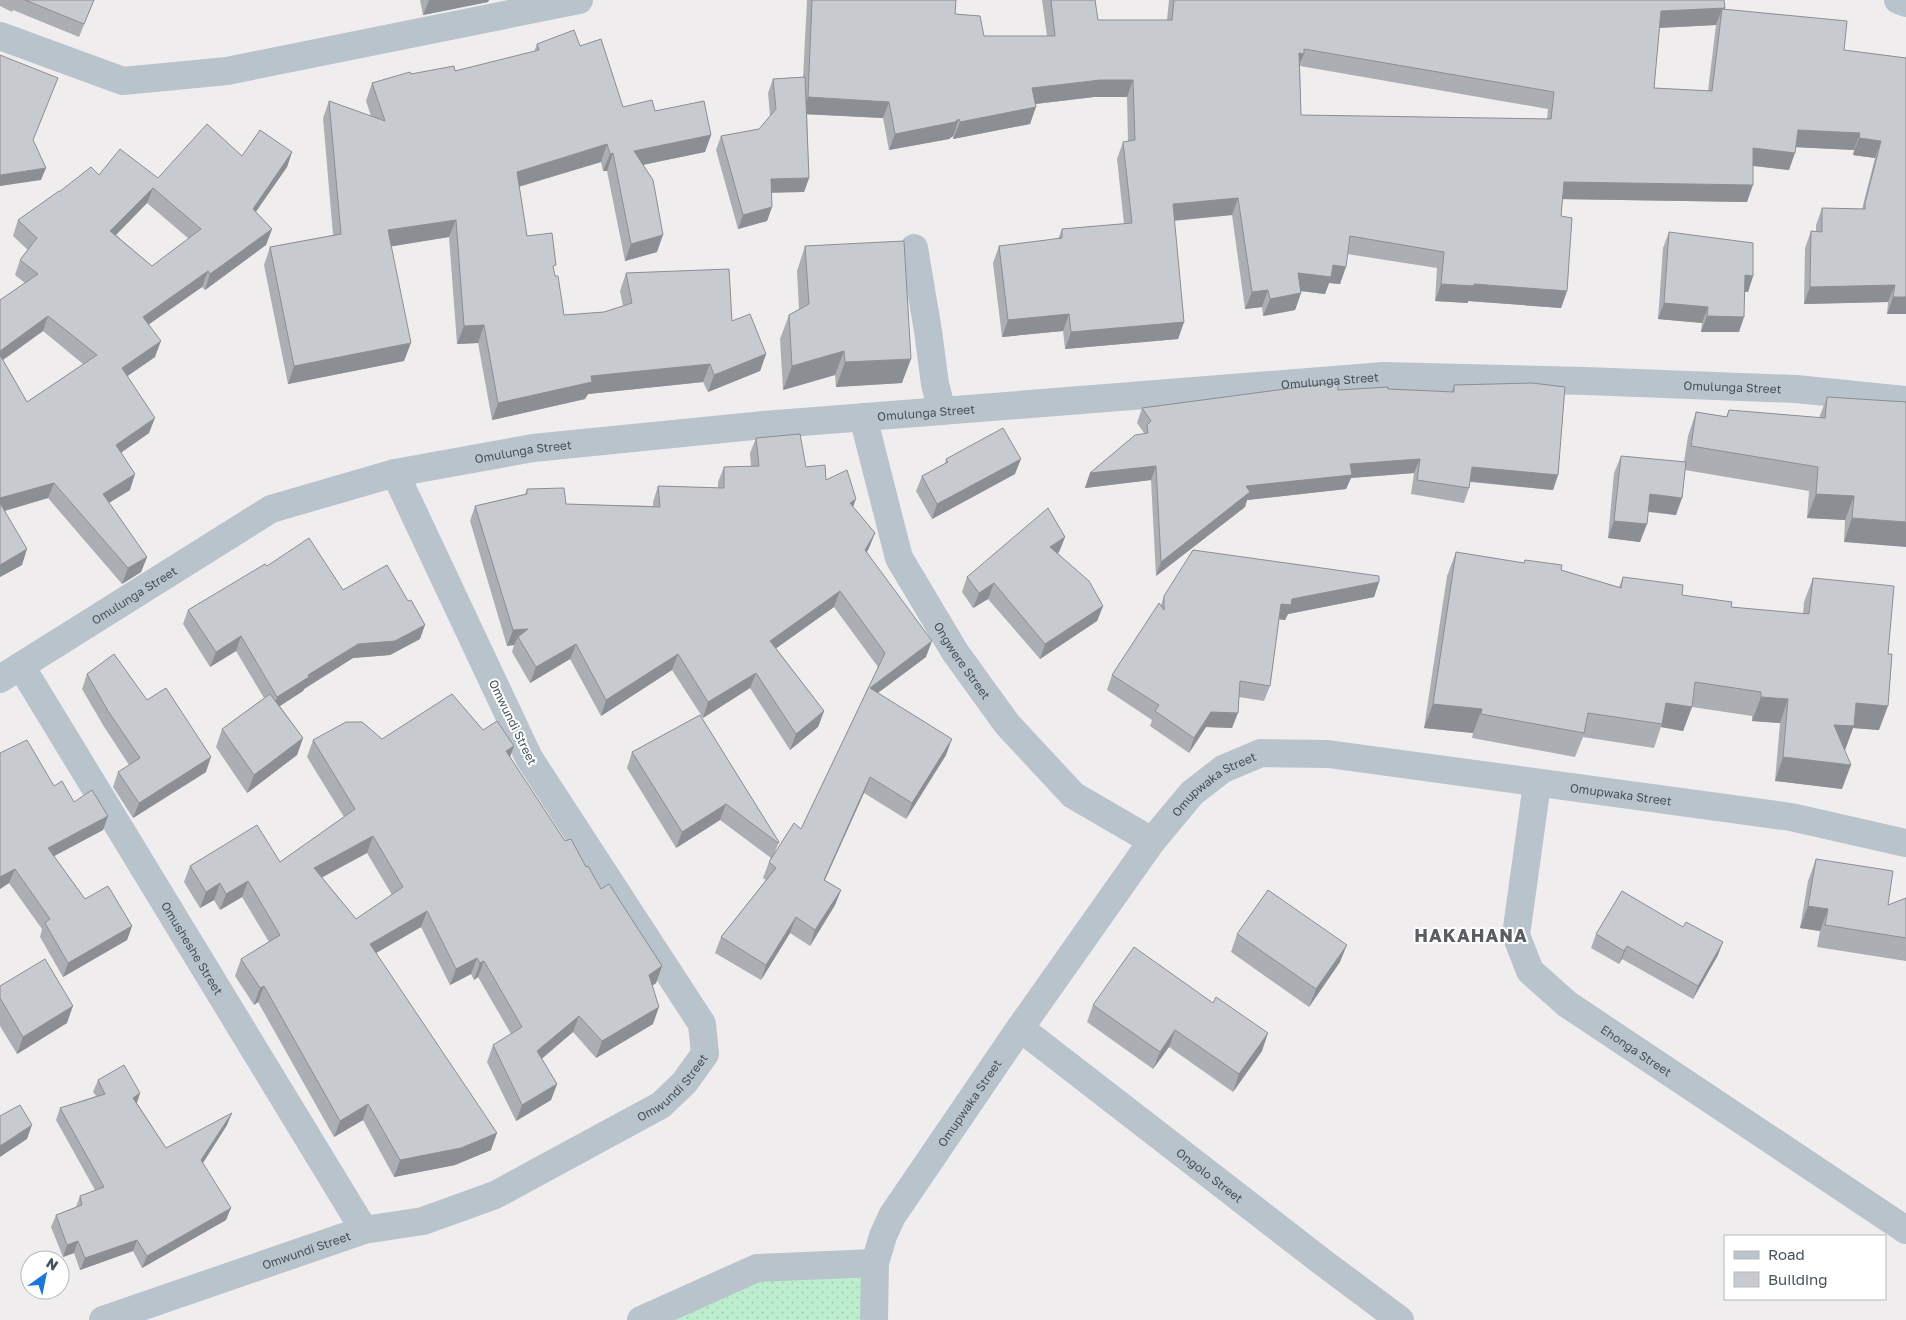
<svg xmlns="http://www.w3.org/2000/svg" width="1906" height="1320" font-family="'Golos Text',sans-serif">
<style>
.grass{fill:url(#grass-dots)}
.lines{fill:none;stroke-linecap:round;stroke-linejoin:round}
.minor{stroke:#b9c3cb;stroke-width:28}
.wall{fill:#abafb3;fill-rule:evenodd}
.shaded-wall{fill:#8b8e92}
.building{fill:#c7cbd0;stroke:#8b8e92;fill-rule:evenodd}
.labels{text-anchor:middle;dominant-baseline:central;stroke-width:4;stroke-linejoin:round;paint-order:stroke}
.street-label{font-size:12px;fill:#46525b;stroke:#fff}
.district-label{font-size:18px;font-weight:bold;letter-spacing:1px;fill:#5a5e63;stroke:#fff}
</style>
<defs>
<pattern id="grass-dots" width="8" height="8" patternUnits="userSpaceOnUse" patternTransform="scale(1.25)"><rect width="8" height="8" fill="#bceecd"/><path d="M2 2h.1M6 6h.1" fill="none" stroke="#a3ceb2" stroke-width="1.8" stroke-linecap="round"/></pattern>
</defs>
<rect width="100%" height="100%" fill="#f0edee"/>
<path class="grass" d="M875,1263L874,1320H641L757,1268Z"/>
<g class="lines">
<g class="minor">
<path d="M1898,0L1906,3"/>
<path d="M0,36L123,81L227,71L579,0"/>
<path d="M914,248L928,331L935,384L942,411"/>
<path id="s1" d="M863,417L899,558L955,652L1007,724L1073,795L1152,841"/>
<path id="s2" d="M21,666L364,1230"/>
<path id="s3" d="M0,679L271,509L395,473L533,448L764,425L1384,376L1586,381L1796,389L1906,400"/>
<path id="s4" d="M1537,784L1516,935L1530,971L1567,1004L1906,1230"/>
<path id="s5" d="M1020,1028L1325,1264L1400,1320"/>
<path id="s6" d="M103,1320L364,1230L423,1221L495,1195L661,1105L684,1083L705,1054L702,1024L529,758L395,473"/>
<path d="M641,1320L757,1268L875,1263"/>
<path id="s7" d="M874,1320L875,1263L883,1236L892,1216L1020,1028L1152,841L1192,793L1223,769L1261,753L1328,754L1791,817L1906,843"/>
</g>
</g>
<path class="wall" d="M0,0H94L79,37L13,10L12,12L0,6Z
M420,0H489L488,2L423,15Z
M807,0H956L955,14L984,36H1047L1042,0H1095L1098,20H1167L1169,0H1724V9L1844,50L1906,58V314H1887L1888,302L1804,304L1805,248L1811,231H1816V225L1822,208L1862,209L1875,158L1853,155L1854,150L1796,147L1789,170L1753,166L1747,202L1562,199L1561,216L1567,291L1561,308L1468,301V303L1435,301L1437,268L1347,254L1340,284L1329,283L1325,294L1301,291V293L1295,310L1263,316L1262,307L1245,309L1232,215L1174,221L1184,322L1178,339L1065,349L1063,331L1002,337L993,263L999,246L1058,239L1062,229L1124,224L1117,159L1123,142L1128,141L1127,97H1094L1036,104L1030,124L953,139V136L949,139L889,150L883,118L807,114L809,178L804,192H771L772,207L767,221L738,229L716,150L721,136L759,129L770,116L768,93L773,79L803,77ZM1716,25L1708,91L1654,88L1659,28ZM1300,66L1548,109L1547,119L1301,115Z
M537,44L580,46L623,107L655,111L711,135L705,152L643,165L657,252L625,261L607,171H603L601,162L519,187L527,236L554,272L564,315L604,312L623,306L620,291L626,273L732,321L766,354L760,371L708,392L703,382L588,394L585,399L492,420L478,343L457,344L449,237L391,246L404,361L288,384L264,265L270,247L333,235L323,118L329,101L371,116L366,101L372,83L411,74L455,71L534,52Z
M292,152L287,167L256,212L272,229L266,245L205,290L202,287L149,324L155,357L127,376L149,433L121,453L130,490L109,503L147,557L141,572L122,584L48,498L5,511L22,565L0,577V300L25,283L15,275L20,260L28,250L13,236L18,220L59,192L99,175L158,178L242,156ZM147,203L189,239L152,266L116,235ZM43,331L83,364L27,402L3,360Z
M1669,232L1753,276L1748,292H1745L1739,332H1701L1702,323L1658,319L1663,248Z
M805,246L902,383L836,387L835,375L783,390L780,339L789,315L799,309L797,271Z
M1454,385L1558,475L1553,490L1470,482L1469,488L1464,503L1411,494L1414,473L1351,478L1346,489L1247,500L1245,507L1156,576L1151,480L1085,488L1090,473L1144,434V433L1137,423L1142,408L1338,390L1388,389L1451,392Z
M1827,397L1906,402L1844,542L1845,520L1807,518L1809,491L1685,470L1676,515L1648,512L1640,542L1608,538L1614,473L1621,456L1684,462L1688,436L1696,412L1726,417L1729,410L1819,418Z
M756,438L826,480L853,507L875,533L867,552L926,657L878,693L946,755L906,819L864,793L825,880L841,890L835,905L810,946L790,933L761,980L715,953L721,937L766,880L763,878L769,862L771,858L720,820L676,848L627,768L632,752L700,715L779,842L774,854L801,829L878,667L834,607L776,648L824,711L818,727L790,750L750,688L703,718L672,670L601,716L570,659L530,683L512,652L514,645L507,646L470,521L475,506L525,494L527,489L566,504L653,506V502L658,486L718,488V482L724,467L751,466L750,453Z
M946,459L1015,474L932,519L916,491L922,476L945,463Z
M1065,537L1059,552L1058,553L1103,606L1097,621L1040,659L988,599L973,608L962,592L967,577Z
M1456,552L1524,563L1525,560L1619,587L1623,577L1682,595L1731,607L1803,614L1804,602L1813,578L1879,730L1853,728L1845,750H1844L1842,789L1775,781L1780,723L1752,721V716L1692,707L1683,731L1661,727L1654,748L1583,737L1575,757L1472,738L1473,733L1424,728L1447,576Z
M267,566L343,590L420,639L390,655L353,658L304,689L303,691L280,706L303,738L297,755L247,793L216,747L222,729L264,698L236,651L210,667L183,624L188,610Z
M1379,582L1374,597L1288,614L1285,620L1279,619L1270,686L1264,701L1239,697L1232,728L1206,727L1189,753L1150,726L1152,720L1107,690L1112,675L1161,605L1164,596Z
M87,674L147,700L206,772L133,818L113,787L118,772L129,765L103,725L82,689Z
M483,730L514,746L510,757L565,841L586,867L601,889L662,966L656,983L652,986L653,1024L596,1058L573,1032L542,1059L557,1084L551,1100L516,1121L487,1062L493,1045L511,1034L478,977L474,980L471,974L450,985L421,927L376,953L491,1150L455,1165L394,1177L363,1120L334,1137L258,1002L254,1005L235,976L241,959L269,942L242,897L220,910L214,900L200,908L184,882L190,866L280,862L344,817L307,757L313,740L382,739ZM367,853L392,895L356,919L322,877Z
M0,753L54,786L74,802L108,816L103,830L54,856L85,899L132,926L127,940L63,977L40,937L42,929L9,883L0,889Z
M1816,859L1888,905L1906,898V961L1817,947L1820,931L1800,928L1808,881Z
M1237,934L1340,962L1309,1007L1231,952Z
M1596,934L1718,955L1693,999L1622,959L1619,964L1591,948Z
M0,986L67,1023L17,1054L0,1026Z
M1213,1003L1262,1051L1233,1092L1169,1047L1153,1069L1087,1022L1093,1005Z
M98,1080L140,1093L137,1103L166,1148L227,1125L203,1163L226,1220L142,1268L133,1251L80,1270L74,1253L63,1257L51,1227L56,1215L76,1207L80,1196L95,1190L56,1120L60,1108L96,1096L93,1092Z"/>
<path class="shaded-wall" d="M429,0H489L488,2L423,15Z
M1725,8L1720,20L1722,9L1716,25L1655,28L1661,11Z
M1299,53L1304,54L1297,70Z
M1100,80H1133L1127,97H1094L1026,105L1032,88Z
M808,97L889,102L883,118L801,114Z
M1036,107L1030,124L953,139L960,122Z
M959,119L953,136L949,139L889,150L895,134Z
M1798,130L1860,133L1854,150L1792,147Z
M711,135L705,152L627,168L634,151Z
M1859,138L1881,141L1875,158L1853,155Z
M607,144L601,162L510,189L517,172Z
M1753,148L1795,153L1789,170L1747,165Z
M292,152L287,167L247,224L253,209Z
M613,153L607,171H603L610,154Z
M46,168L41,180L0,186V175Z
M809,178L804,192L766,193L771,179Z
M1564,182L1753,185L1747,202L1557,199Z
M153,188L147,203L105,246L110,231Z
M1238,198L1232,215L1167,221L1173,204Z
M772,207L767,221L738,229L743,215Z
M456,220L449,237L382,248L388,230Z
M272,229L266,245L205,290L210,274Z
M663,235L657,252L625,261L631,244Z
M1333,265L1346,267L1340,284L1329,283L1325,294L1292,290L1298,273Z
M208,271L202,287L138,332L143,317Z
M1745,275L1753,276L1748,292L1740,291Z
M1441,284H1474L1567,291L1561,308L1468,301V303L1435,301Z
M1895,285L1888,302L1804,304L1810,287Z
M1268,290L1262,307L1245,309L1252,292Z
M1301,293L1295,310L1263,316L1270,299Z
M1893,297H1906V314H1887Z
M1664,303L1708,307L1702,323L1658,319Z
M1069,314L1063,331L1002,337L1008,320Z
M48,316L43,331L0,362V351Z
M1707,316L1744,317L1739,332H1701Z
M1184,322L1178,339L1065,349L1071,332Z
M484,325L478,343L457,344L464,326Z
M161,341L155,357L116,384L122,368Z
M411,343L404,361L288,384L294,366Z
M844,351L835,375L783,390L792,366Z
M766,354L760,371L708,392L714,375Z
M911,359L902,383L836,387L845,362Z
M710,364L703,382L588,394L585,399L492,420L498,403L591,376Z
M155,418L149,433L110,460L116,445Z
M1021,459L1015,474L932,519L937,504Z
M1420,459L1414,473L1351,478L1346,489L1247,500L1245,507L1156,576L1161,562L1246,486L1350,464Z
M1156,466L1151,480L1085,488L1090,473Z
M1472,467L1558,475L1553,490L1467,481Z
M135,474L130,490L97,510L103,494Z
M54,483L48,498L0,512V498Z
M1650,494L1682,498L1676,515L1644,511Z
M1816,494L1854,496L1845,520L1807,518Z
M856,499L850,515V503Z
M1852,518L1906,522V547L1844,542Z
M1614,521L1647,524L1640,542L1608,538Z
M875,533L869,548L859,566L865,550Z
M1065,537L1059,552L1045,562L1050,547Z
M27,549L22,565L0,577V565Z
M147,557L141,572L122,584L128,568Z
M1379,582L1374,597L1288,614L1285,620L1275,619L1281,604L1292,599Z
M994,583L988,599L973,608L979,593Z
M840,591L834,607L764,657L770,641Z
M1103,606L1097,621L1040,659L1045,644Z
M425,625L420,639L390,655L353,658L304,689L303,691L272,711L277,697L308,675L358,644Z
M528,629L518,637L514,645L507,646L513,630Z
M241,636L236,651L210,667L216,652Z
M932,641L926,657L864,703L870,688Z
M576,644L570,659L530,683L536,667Z
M678,654L672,670L601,716L606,700Z
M756,673L750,688L703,718L708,702Z
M1761,697L1788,699L1780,723L1752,721Z
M1666,703L1692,707L1683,731L1661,727Z
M1856,703L1888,706L1879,730L1853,728L1845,750L1825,749L1834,725Z
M1433,704L1482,709L1473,733L1424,728Z
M824,711L818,727L790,750L796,734Z
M1211,712L1238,713L1232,728L1206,727L1189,753L1194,738Z
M303,738L297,755L247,793L254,775Z
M952,739L946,755L906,819L912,803Z
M514,746L508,762L506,751Z
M211,757L206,772L133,818L139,803Z
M1783,757L1851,765L1842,789L1775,781Z
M870,777L864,793L818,895L824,880Z
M726,804L720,820L676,848L682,832Z
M108,816L103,830L43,862L48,848Z
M373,836L367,853L308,885L314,868Z
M15,869L9,883L0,889V877Z
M248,881L242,897L220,910L226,894Z
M220,883L214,900L200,908L206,892Z
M841,890L835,905L810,946L815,930Z
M1808,906L1828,909L1820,931L1800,928Z
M427,911L421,927L364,960L370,944Z
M796,917L790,933L761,980L766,965Z
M132,926L127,940L63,977L68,963Z
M1723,942L1718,955L1693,999L1698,986Z
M1347,945L1340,962L1309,1007L1316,989Z
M1627,946L1622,959L1619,964L1624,951Z
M477,958L471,974L450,985L456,969Z
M484,961L478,977L474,980L480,963Z
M662,966L656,983L643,992L649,975Z
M264,986L258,1002L254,1005L260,988Z
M73,1006L67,1023L17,1054L23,1037Z
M659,1007L653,1024L596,1058L602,1041Z
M579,1016L573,1032L531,1067L537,1051Z
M1175,1030L1169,1047L1153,1069L1160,1052Z
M1268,1033L1262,1051L1233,1092L1239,1074Z
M557,1084L551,1100L516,1121L522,1105Z
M140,1093L136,1105L133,1098Z
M368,1104L363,1120L334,1137L340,1121Z
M232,1113L227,1125L197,1172L201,1160Z
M32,1125L27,1139L0,1157V1146Z
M497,1133L491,1150L455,1165L394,1177L400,1160Z
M231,1208L226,1220L142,1268L147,1256Z
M137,1240L133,1251L80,1270L85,1258Z
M78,1241L74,1253L63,1257L67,1245Z"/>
<path class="building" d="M25,0H94L84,24Z
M812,0H956L955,14L980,16L984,36H1055L1051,0H1095L1098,20H1172L1174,0H1724L1725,8L1661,11L1654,88L1712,91L1722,9L1847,21L1844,50L1906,58V297H1893L1895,285L1810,287L1811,231L1822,232V208L1865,209V203L1881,141L1859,138L1860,133L1798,130L1795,153L1753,148V185L1564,182L1561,216L1572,218L1567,291L1474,284V286L1441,284L1444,252L1350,236L1346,267L1333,265L1331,277L1298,273L1301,293L1270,299L1268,290L1252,292L1238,198L1173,204L1184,322L1071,332L1069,314L1008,320L999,246L1062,238V229L1132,223L1123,142L1135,140L1133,80H1100L1032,88L1036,107L960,122L959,119L955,122L895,134L889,102L808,97ZM1304,49L1554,92L1551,119L1301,115L1299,53L1304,54Z
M574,30L580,46L601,39L623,107L652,100L655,111L704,101L711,135L634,151L653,180L663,235L631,244L613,153L610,154L607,144L517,172L527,236L552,233L556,265L553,266L555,276H558L564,315L604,312L632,303L626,273L729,269L732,321L750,314L766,354L714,375L710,364L591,376L592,382L498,403L484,325L464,326L456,220L388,230L411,343L294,366L270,247L341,234L329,101L385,121L372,83L410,72L411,74L454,66L455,71L539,50L537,44Z
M0,55L58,78L33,140L46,168L0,175Z
M805,77L809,178L771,179L772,207L743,215L721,136L759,129L776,109L773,79Z
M207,124L242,156L260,130L292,152L253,209L272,229L210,274L208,271L143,317L161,341L122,368L155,418L116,445L135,474L103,494L147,557L128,568L54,483L0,498V355L27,402L97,355L48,316L0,351V300L38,274L20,260L37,238L18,220L59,191V192L91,167L99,175L120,149L158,178ZM153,188L201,229L152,266L110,231Z
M1669,232L1753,243V276L1745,275L1744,317L1707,316L1708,307L1664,303Z
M904,241L911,359L845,362L844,351L792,366L789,315L809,304L805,246Z
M1338,382V390L1388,387V389L1454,392V385L1532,383L1565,387L1558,475L1472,467L1469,488L1417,480L1420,459L1350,464L1352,475L1246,486L1250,492L1161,562L1156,466L1090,473L1135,435L1148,433L1147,425L1151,421L1142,408Z
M1827,397L1906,402V522L1852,518L1854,496L1816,494L1818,467L1691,446L1696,412L1727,417L1729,410L1825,418Z
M1003,428L1021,459L937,504L922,476L948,462L946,459Z
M800,434L806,467L825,465L826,480L847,470L856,499L850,503L875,533L865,550L932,641L870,688L952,739L912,803L870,777L824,880L841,890L815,930L796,917L766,965L721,937L776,868L769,862L794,823L801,829L885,653L840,591L770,641L824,711L796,734L756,673L708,702L678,654L606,700L576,644L536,667L518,637L528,629L513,630L475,506L527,494V489L564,488L566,504L660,507L658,486L724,488V467L759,466L756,438Z
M1621,456L1686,462L1682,498L1650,494L1647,524L1614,521Z
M0,503L27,549L0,565Z
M1048,508L1065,537L1050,547L1089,581L1103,606L1045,644L994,583L979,593L967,577Z
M309,538L343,590L387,565L408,601L411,600L425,625L395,641L358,644L308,675L309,677L277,697L241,636L216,652L188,610L265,564L267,566Z
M1193,550L1379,576V582L1292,599L1291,605L1281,604L1270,686L1240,681L1238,713L1211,712L1194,738L1155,711L1159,705L1112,675L1159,603L1164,610V596Z
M1456,552L1524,563L1525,560L1562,565L1561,570L1621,588L1623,577L1683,585L1682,595L1732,602L1731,607L1809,614L1813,578L1894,586L1888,654H1892L1888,706L1856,703L1854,726L1834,725L1851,765L1783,757L1788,699L1761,697V692L1695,682L1692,707L1666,703L1662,724L1588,713L1584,733L1481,714L1482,709L1433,704Z
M114,654L147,700L166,688L211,757L139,803L118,772L140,758L108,711L87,674Z
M270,694L303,738L254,775L222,729Z
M452,694L483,730L497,721L514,746L506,751L565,841L571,839L586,867L588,866L601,889L609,884L662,966L649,975L659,1007L602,1041L579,1016L537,1051L557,1084L522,1105L493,1045L522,1027L484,961L480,963L477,958L456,969L427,911L370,944L497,1133L461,1148L400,1160L368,1104L340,1121L264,986L260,988L241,959L280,935L248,881L226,894L220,883L206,892L190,866L257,825L280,862L355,809L313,740L346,722H362L382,739ZM373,836L403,887L356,919L314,868Z
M700,715L779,842L778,843L726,804L682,832L632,752Z
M27,740L54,786L62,781L74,802L92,790L108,816L48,848L85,899L108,886L132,926L68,963L45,923L50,919L15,869L0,877V753Z
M1816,859L1893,871L1888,905L1906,898V938L1825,925L1828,909L1808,906Z
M1268,890L1347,945L1316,989L1237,934Z
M1622,891L1683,927L1686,922L1723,942L1698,986L1627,946L1624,951L1596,934Z
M1134,947L1213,1003L1216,997L1268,1033L1239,1074L1175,1030L1160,1052L1093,1005Z
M45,959L73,1006L23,1037L0,998V986Z
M124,1065L140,1093L133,1098L166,1148L232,1113L201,1160L231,1208L147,1256L137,1240L85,1258L78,1241L67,1245L56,1215L82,1205L80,1196L104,1187L60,1108L105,1094L98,1080Z
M20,1105L32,1125L0,1146V1116Z"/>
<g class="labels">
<g class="street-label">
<text stroke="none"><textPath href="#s3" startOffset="1389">Omulunga Street</textPath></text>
<text stroke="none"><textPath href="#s3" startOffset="1792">Omulunga Street</textPath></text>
<text stroke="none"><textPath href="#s3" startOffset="984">Omulunga Street</textPath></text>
<text stroke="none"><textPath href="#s3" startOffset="579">Omulunga Street</textPath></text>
<text stroke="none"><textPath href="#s3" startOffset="158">Omulunga Street</textPath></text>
<text stroke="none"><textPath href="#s1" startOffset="266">Ongwere Street</textPath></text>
<text transform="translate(513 722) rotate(64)">Omwundi Street</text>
<text stroke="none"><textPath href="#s7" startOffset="649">Omupwaka Street</textPath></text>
<text stroke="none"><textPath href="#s7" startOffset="1069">Omupwaka Street</textPath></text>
<text stroke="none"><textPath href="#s2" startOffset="330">Omusheshe Street</textPath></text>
<text stroke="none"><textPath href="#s4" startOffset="324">Ehonga Street</textPath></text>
<text stroke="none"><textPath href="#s6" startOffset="621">Omwundi Street</textPath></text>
<text stroke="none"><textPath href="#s7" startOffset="244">Omupwaka Street</textPath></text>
<text stroke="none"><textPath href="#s5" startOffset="240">Ongolo Street</textPath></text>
<text stroke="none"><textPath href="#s6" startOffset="215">Omwundi Street</textPath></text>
</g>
<g class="district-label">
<text x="1471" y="935">HAKAHANA</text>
</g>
</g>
<rect x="1724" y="1235" width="162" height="65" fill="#ffffff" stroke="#b5babd"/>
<rect x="1734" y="1251" width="25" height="8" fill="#b9c3cb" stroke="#b5babd"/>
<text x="1768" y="1260" font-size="15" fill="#46525b">Road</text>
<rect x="1734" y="1272" width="25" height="15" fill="#c7cbd0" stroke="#b5babd"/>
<text x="1768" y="1285" font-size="15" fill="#46525b">Building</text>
<g transform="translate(45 1275) rotate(33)"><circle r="24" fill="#ffffff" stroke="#b5babd"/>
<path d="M0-4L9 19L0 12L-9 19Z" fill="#1a77de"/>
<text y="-8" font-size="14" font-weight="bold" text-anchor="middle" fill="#46525b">N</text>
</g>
</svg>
